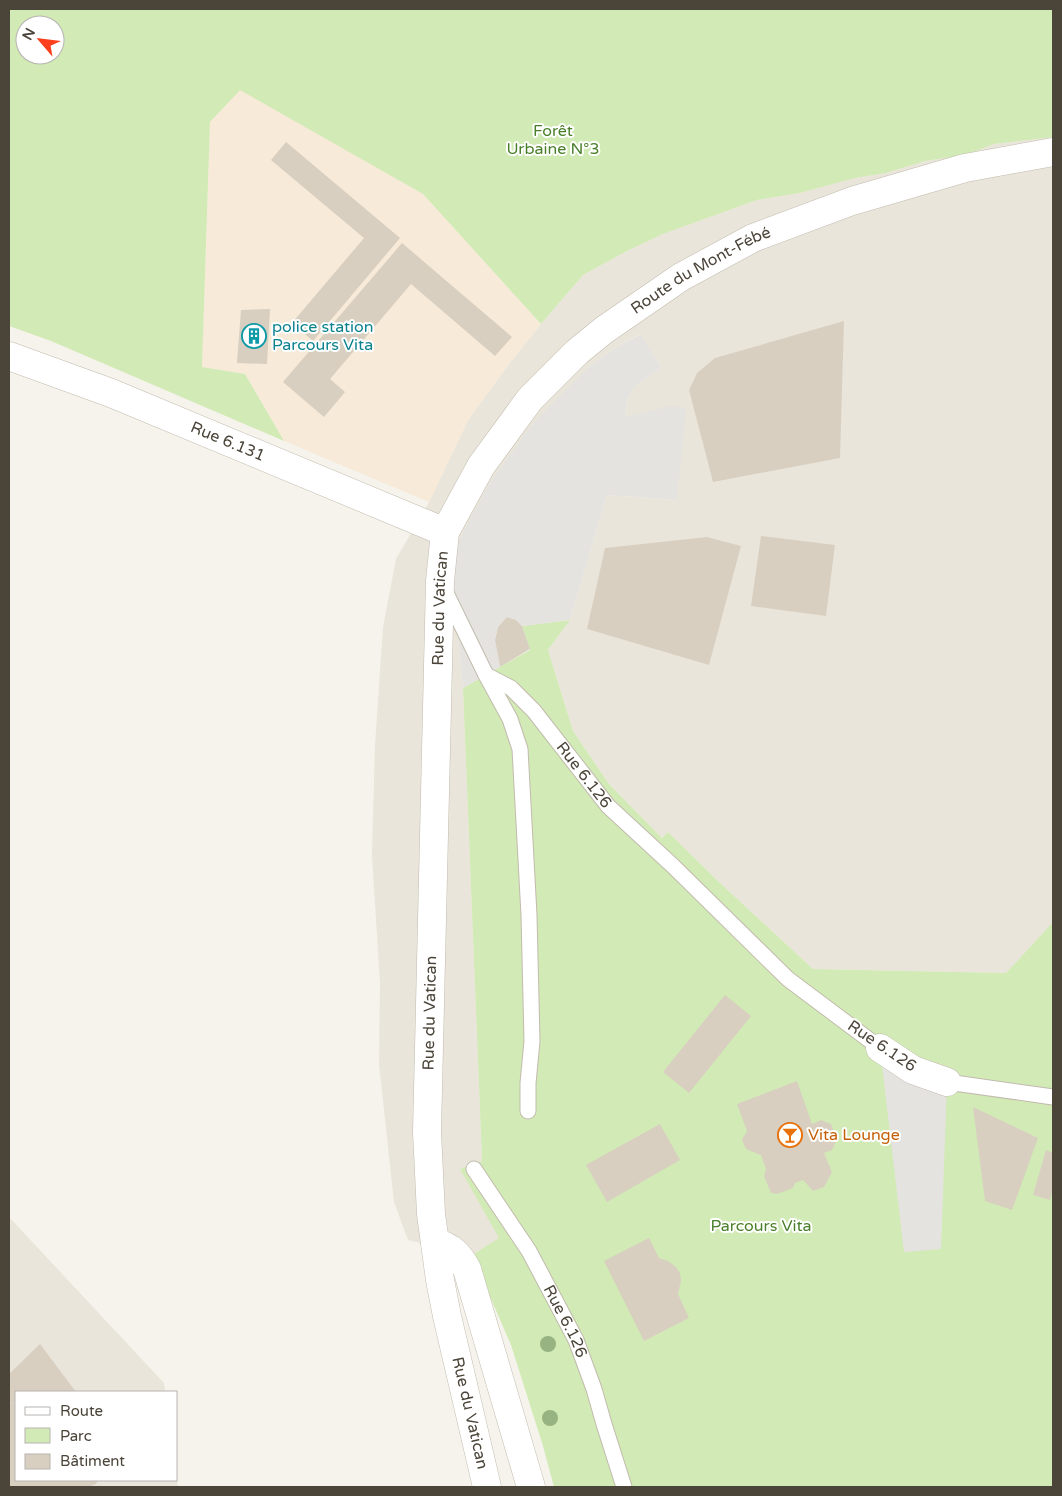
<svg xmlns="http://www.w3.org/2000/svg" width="1062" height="1496" font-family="'Varela Round',sans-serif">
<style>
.residential{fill:#eae5da}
.commercial{fill:#f7ead8}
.green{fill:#d2eab5;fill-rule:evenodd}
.parking{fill:#e5e3e0}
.building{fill:#d8cfc1}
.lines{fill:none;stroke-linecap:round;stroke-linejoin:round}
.service-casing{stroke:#c2bbae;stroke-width:17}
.minor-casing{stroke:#c2bbae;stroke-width:29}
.tertiary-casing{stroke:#c2bbae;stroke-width:29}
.service{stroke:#fff;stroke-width:15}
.minor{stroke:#fff;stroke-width:28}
.tertiary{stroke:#fff;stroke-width:28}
.tree{fill:#97b381}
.labels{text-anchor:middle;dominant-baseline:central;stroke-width:4;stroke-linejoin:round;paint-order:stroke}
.park-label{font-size:16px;fill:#4a7f2a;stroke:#fff}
.street-label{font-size:16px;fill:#4b4439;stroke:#fff}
.culture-label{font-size:16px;fill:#0d838f;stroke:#fff;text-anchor:start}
.food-label{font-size:16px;fill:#c56008;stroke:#fff;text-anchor:start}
</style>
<rect width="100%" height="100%" fill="#f6f3ec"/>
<path class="residential" d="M1053,137V922L1006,973L813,969L719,882L668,832L662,838L609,784L573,731L548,650L570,620L607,495L677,500L639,414L625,417L627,400L635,386L661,368L640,334L617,347L590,366L452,577L463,688L482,1161L460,1169L500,1238L472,1255L408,1240L394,1202L379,1064L380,984L372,855L375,745L383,627L396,559L429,502L468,420L508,365L541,324L583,275L627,251L663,234L757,200L800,193L855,178L886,173L925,161L966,155L994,144Z
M9,1217L164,1383L165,1392H16V1480H176V1475L178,1487H9Z"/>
<path class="commercial" d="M240,89L423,194L541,324L508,365L468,420L429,502L284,441L245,374L202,367L210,122Z"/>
<path class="green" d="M9,9H1053V137L994,144L966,155L925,161L886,173L855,178L800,193L757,200L663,234L627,251L583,275L541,324L423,194L240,90L210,122L202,367L245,374L284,441L51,341L9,326ZM25,25H55V55H25Z
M570,620L548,650L573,731L609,784L662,838L668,832L719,882L813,969L1006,973L1053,922V1487H554L543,1446L511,1345L472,1255L499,1238L460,1169L482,1161L463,688L530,650L522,626Z"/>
<path class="parking" d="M641,334L661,368L635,386L627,400L625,417L671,406L686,408L677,500L607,495L570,620L522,626L516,620L507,617L498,627L495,640L500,667L463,688L452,577L456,546L489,484L533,423L590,366L617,347Z
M880,1048L947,1082L941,1249L904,1252Z"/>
<path class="building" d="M286,142L400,238L313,341L292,323L364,238L271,160Z
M402,243L512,337L495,356L411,284L330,379L345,392L324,417L283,382Z
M270,309L267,364L237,363L241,310Z
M844,321L840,458L713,482L689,390L697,373L715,358Z
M761,536L835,545L826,616L751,606Z
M707,537L741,546L709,665L587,629L605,548Z
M507,617L516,620L522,626L530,649L500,667L495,640L498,627Z
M725,995L751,1016L689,1093L663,1072Z
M797,1081L812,1124L821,1120L831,1124L837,1139L832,1150L824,1153L832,1172L824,1187L813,1191L803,1180L795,1183L793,1188L777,1194L771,1193L764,1176L766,1169L761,1155L746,1149L742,1140L747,1131L737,1104Z
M973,1107L1038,1138L1012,1210L985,1201Z
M660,1124L680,1160L607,1202L586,1165Z
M1046,1150L1053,1153V1188L1050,1200L1033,1195Z
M649,1238L659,1258L668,1261L676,1267L680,1273L681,1281L678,1294L689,1318L644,1341L604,1261Z
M40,1344L76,1392H16V1480H98L96,1484L88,1487H9V1405L11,1403L9,1401V1374Z"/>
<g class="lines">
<defs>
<g id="service">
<path d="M445,591L486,675L510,719L520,749L529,915L532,1041L528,1083V1111"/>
<path id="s1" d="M486,675L511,688L534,711L608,806L673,866L788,979L880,1048"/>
<path d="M947,1082L1053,1097"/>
<path id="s2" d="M474,1169L529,1251L576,1340L594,1389L604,1424L624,1487"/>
</g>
<path id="minor" d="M880,1048L913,1070L947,1082
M435,1242C452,1248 458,1253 467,1269L531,1487"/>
<g id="tertiary">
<path id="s3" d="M9,356L111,393L445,532"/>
<path id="s4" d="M487,1487L447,1316L440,1280L431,1214L427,1132L440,581L445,532L481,466L530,399L577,352L604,330L681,277L753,238L852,201L965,168L1053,152"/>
</g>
</defs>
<use href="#service" class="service-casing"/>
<use href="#minor" class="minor-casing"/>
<use href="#tertiary" class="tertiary-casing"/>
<use href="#service" class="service"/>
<use href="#minor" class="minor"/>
<use href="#tertiary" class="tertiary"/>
</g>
<g class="tree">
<circle cx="548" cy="1344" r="8"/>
<circle cx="550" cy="1418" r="8"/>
</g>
<defs>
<symbol id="building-ring" viewBox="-11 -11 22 22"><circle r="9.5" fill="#fff" stroke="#0f9aa8" stroke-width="1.5"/><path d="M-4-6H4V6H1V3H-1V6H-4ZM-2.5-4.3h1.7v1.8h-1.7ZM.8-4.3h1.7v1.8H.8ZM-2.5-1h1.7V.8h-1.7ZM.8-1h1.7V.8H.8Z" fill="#0f9aa8"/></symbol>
<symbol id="bar-ring" viewBox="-11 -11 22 22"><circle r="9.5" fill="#fff" stroke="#e8710a" stroke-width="1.5"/><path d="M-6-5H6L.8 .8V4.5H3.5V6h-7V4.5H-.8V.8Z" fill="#e8710a"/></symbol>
</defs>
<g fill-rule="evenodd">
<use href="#building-ring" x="240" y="322" width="28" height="28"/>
<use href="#bar-ring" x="776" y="1121" width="28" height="28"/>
</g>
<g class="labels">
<g class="park-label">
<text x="553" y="131">Forêt<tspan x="553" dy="18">Urbaine N°3</tspan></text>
<text x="761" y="1226">Parcours Vita</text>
</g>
<g class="street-label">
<text stroke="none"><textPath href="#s4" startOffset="1335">Route du Mont-Fébé</textPath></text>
<text stroke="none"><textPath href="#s3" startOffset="235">Rue 6.131</textPath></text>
<text stroke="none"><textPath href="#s4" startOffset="885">Rue du Vatican</textPath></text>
<text stroke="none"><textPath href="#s1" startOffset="142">Rue 6.126</textPath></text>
<text stroke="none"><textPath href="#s4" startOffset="480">Rue du Vatican</textPath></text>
<text transform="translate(882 1046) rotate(34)">Rue 6.126</text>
<text stroke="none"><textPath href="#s2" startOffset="178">Rue 6.126</textPath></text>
<text transform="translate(470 1413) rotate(77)">Rue du Vatican</text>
</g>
<g class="culture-label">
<text x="272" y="327">police station<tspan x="272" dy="18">Parcours Vita</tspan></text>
</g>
<g class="food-label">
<text x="808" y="1135">Vita Lounge</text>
</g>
</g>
<rect width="1062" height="1496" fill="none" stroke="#4b4439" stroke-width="20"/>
<rect x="15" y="1391" width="162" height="90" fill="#ffffff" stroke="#b7b4b0"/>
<rect x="25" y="1407" width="25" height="8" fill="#ffffff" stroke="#b7b4b0"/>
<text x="60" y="1416" font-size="15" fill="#4b4439">Route</text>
<rect x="25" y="1428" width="25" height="15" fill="#d2eab5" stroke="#b7b4b0"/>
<text x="60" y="1441" font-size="15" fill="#4b4439">Parc</text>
<rect x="25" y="1454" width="25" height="15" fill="#d8cfc1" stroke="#b7b4b0"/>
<text x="60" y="1466" font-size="15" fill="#4b4439">Bâtiment</text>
<g transform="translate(40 40) rotate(298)"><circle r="24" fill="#ffffff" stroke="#b7b4b0"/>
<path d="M0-4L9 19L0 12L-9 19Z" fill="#fc3f1d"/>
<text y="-8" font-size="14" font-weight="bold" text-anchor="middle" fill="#4b4439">N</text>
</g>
</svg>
